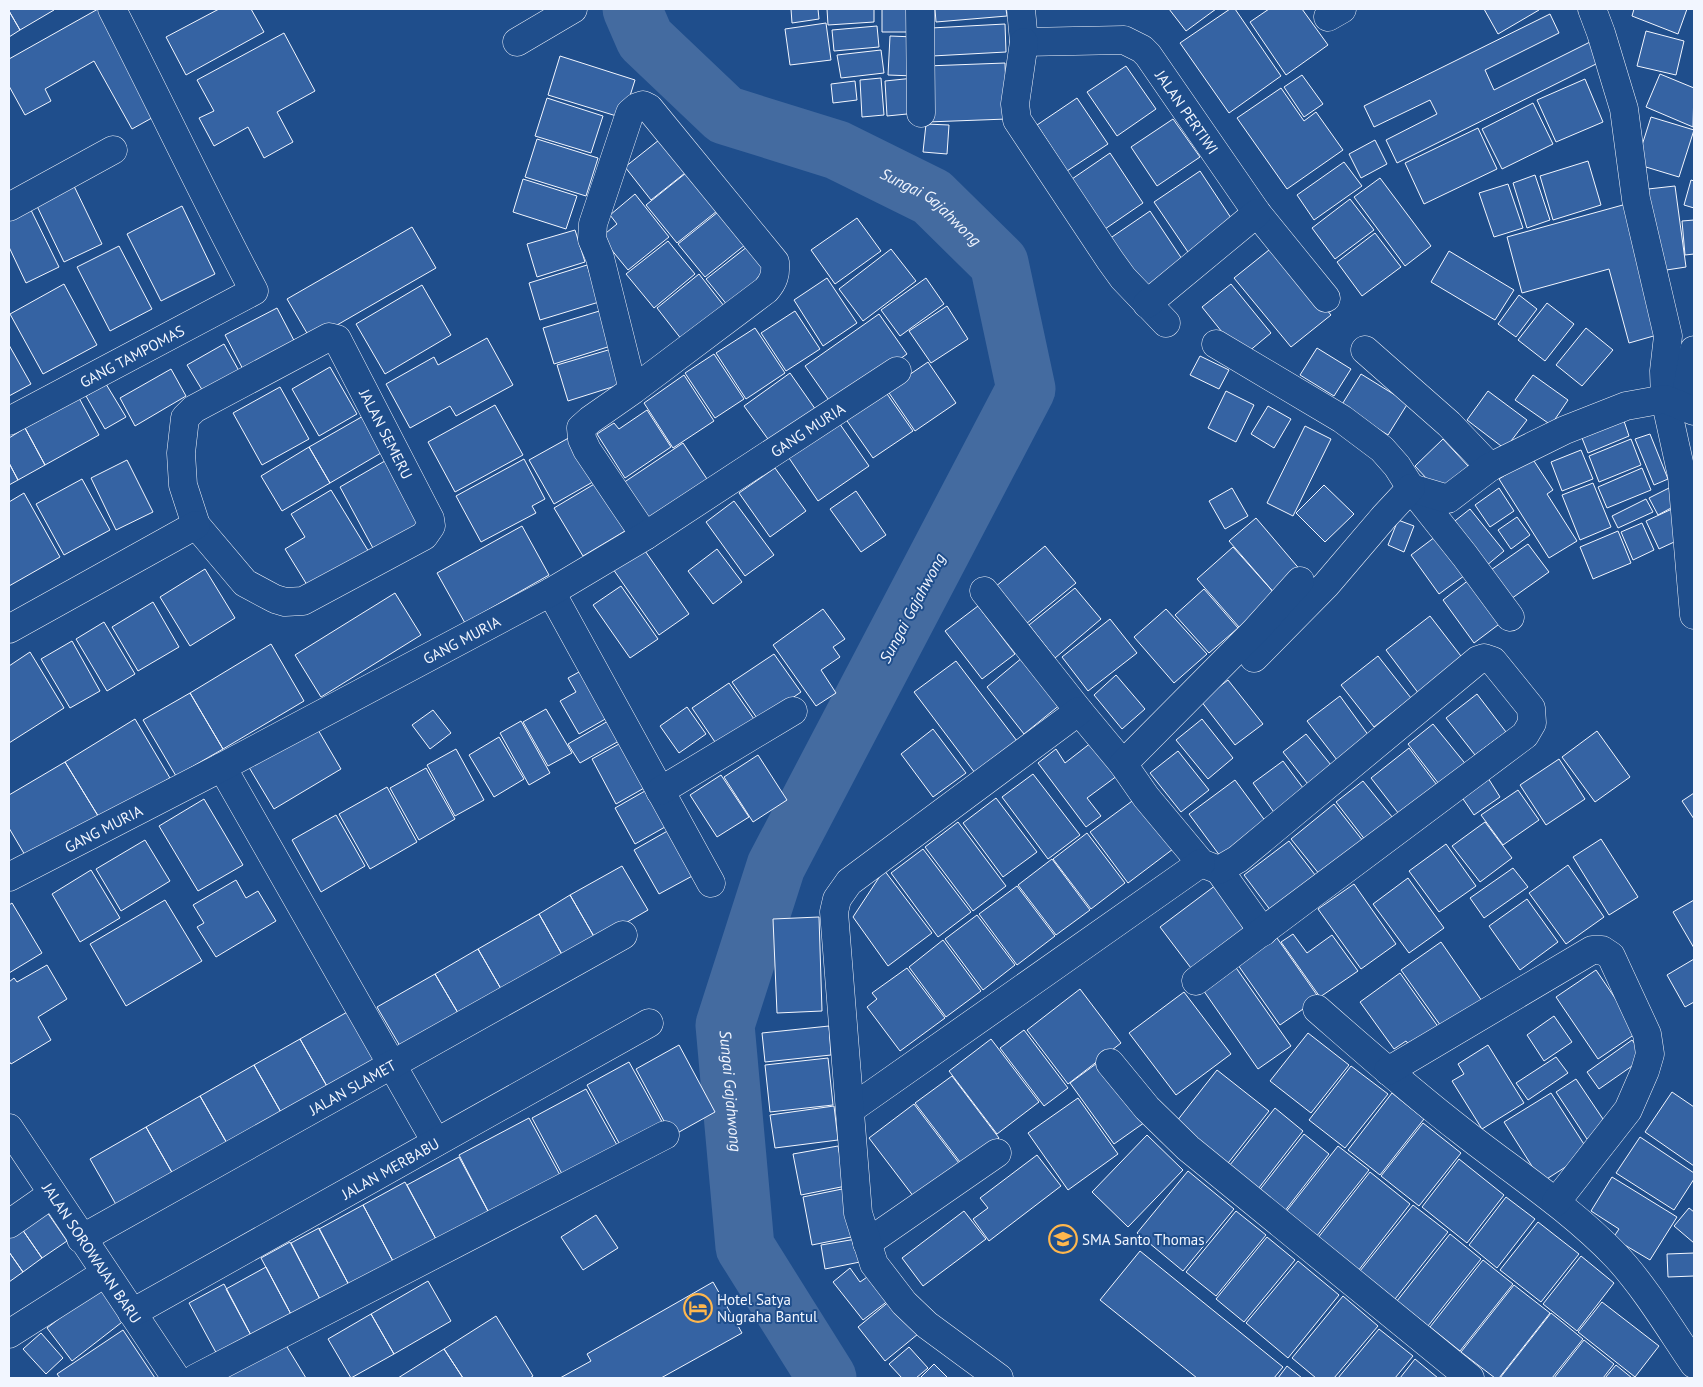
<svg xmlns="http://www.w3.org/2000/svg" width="1703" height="1387" font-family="'PT Sans',sans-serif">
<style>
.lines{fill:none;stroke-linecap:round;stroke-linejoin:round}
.river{stroke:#446ba0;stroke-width:59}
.building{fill:#3563a3;stroke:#f2f6ff}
.minor-casing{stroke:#f2f6ff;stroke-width:29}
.minor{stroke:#1f4e8c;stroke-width:28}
.labels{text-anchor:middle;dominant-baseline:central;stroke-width:4;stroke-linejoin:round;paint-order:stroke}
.street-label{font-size:15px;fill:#f2f6ff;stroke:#1f4e8c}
.poi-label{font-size:15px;fill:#f2f6ff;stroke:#1f4e8c;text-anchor:start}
.water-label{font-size:16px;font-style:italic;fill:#f2f6ff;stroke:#1f4e8c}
</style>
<rect width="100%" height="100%" fill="#1f4e8c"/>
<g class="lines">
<path class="river" id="s1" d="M632,9L645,39L725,115L837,150L932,197L999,263L1026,389L776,866L725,1025L745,1247L827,1378"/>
</g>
<path class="building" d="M9,9H53L54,10L20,30L9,11Z
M98,9H101L159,114L132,129L94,61L45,89L51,101L25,115L9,86V59Z
M219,9H251L264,32L186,75L166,37Z
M791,9H818L819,19L792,23Z
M827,9H874V22L828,25Z
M882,9H914V32H882Z
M935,9H1006L1007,16L936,22Z
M1169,9H1216L1186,31Z
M1230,9H1235L1281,76L1229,113L1180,43Z
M1269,9H1302L1328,45L1286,75L1250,22Z
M1484,9H1538L1539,10L1498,34Z
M1634,9H1687L1678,34L1632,16Z
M9,11L20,30L9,37Z
M1550,14L1559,33L1485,70L1494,90L1594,40L1604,60L1397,163L1386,140L1437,114L1430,100L1374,127L1364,106Z
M826,23L831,60L790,65L785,29Z
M1005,24L1006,52L932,56L931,28Z
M877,26L879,47L834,51L832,30Z
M1646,31L1684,41L1676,75L1637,66Z
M284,33L315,91L277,112L293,142L264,158L248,127L214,146L199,118L214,111L197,80Z
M890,36L915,37L914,76L888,75Z
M881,50L884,73L841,78L837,55Z
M560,56L635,80L623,118L548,95Z
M1005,63L1007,119L927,122L926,66Z
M1126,66L1156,109L1117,136L1087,92Z
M1660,74L1694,88L1693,127L1646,107Z
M1302,75L1323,104L1304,117L1284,87Z
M881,78L884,115L862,117L860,80Z
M914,78L917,113L887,116L885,81Z
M1585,79L1603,122L1556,142L1537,100Z
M855,81L857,100L833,103L831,84Z
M1281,88L1304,121L1316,112L1343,150L1287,189L1237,118Z
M547,98L603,116L591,153L535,136Z
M1077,98L1108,144L1067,171L1037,125Z
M1533,103L1553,144L1502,169L1482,129Z
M1651,117L1694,130L1679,177L1636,164Z
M1173,119L1200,157L1157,186L1131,147Z
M926,124L949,125L947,154L923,152Z
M1478,128L1497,169L1424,204L1405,163Z
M537,139L598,158L586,196L525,177Z
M659,140L685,173L651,200L625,167Z
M1375,140L1387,164L1361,178L1349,154Z
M1110,153L1143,203L1105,229L1072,179Z
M1588,161L1601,205L1553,220L1540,176Z
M1344,162L1362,186L1314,220L1297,195Z
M691,169L722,207L677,243L646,205Z
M1200,171L1235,224L1190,255L1154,202Z
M1535,175L1550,220L1527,228L1513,183Z
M1380,178L1431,246L1405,266L1354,197Z
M523,179L577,196L566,229L513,212Z
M1691,180L1694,181V208L1684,205Z
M73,184L102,244L64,262L35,202Z
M1508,184L1523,228L1494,237L1479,193Z
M1675,186L1686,267L1660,271L1648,189Z
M635,194L669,237L628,270L601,237L617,224L610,215Z
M1350,199L1374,230L1335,259L1312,228Z
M1630,203L1664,333L1629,343L1609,269L1522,293L1507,237Z
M29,206L59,267L26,283L9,247V216Z
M182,206L215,274L161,301L127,234Z
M723,208L750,241L705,277L678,244Z
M1150,211L1184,262L1143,289L1109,239Z
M857,218L881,251L835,284L811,250Z
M1694,220V254L1685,255L1682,221Z
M412,227L436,268L311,340L287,299Z
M575,230L585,262L537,277L527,244Z
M1375,233L1401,267L1362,296L1337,262Z
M668,241L695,274L654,308L626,274Z
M752,243L774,270L728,306L706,279Z
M119,246L152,309L110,331L77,267Z
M1274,246L1331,315L1291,347L1234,278Z
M891,249L916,281L863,321L839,289Z
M1449,251L1514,290L1495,320L1431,282Z
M587,265L599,302L540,320L529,283Z
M699,274L724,306L682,340L657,308Z
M827,278L857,323L823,346L794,300Z
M926,278L944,304L900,336L881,310Z
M64,284L97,345L43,374L10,314Z
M1231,284L1271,333L1242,357L1202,307Z
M422,285L451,335L385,374L356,324Z
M1519,295L1537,309L1516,337L1498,324Z
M1547,303L1574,324L1545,361L1518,340Z
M947,306L968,339L931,363L909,331Z
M277,308L299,350L247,377L225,335Z
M606,309L617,344L554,364L543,328Z
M795,311L820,349L786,371L761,333Z
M879,314L907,354L833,406L805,366Z
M755,328L785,373L746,399L716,353Z
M1586,328L1613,350L1582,386L1556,365Z
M487,338L513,385L456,416L450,406L410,428L386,384L434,357L438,365Z
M224,344L243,378L207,398L187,365Z
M9,345L31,384L9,396Z
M615,348L625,383L568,401L557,365Z
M1317,348L1351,369L1334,396L1300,375Z
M714,354L744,399L715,418L685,373Z
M1200,356L1229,370L1219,389L1190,375Z
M928,362L956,403L915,431L887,390Z
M330,367L357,414L319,436L292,389Z
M171,369L186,396L135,426L120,398Z
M790,373L818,413L773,446L744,406Z
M1361,374L1408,403L1388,435L1341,406Z
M684,375L714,421L673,448L644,403Z
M1533,375L1568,400L1551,425L1515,400Z
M106,384L126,417L105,429L86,396Z
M280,387L309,439L262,465L233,413Z
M885,391L913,431L873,458L845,418Z
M1226,391L1254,405L1236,442L1208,428Z
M1488,391L1527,420L1505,449L1467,420Z
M79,398L99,435L45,465L25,428Z
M495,405L523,455L455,492L428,442Z
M1268,406L1291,419L1274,448L1251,434Z
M647,410L671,447L625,478L597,434L614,423L619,429Z
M365,415L386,450L330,483L309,447Z
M837,420L869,466L818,501L787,455Z
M1624,421L1629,436L1588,453L1582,438Z
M1305,426L1331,439L1293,516L1267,503Z
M25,428L45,465L18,480L9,463V438Z
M1650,434L1668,479L1654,485L1635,439Z
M574,435L598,479L554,504L529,460Z
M1443,439L1468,466L1440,493L1415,466Z
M1631,439L1641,465L1599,482L1589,456Z
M683,443L711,485L650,525L623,483Z
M309,447L330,483L282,511L261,476Z
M1581,450L1593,479L1562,491L1551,462Z
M390,458L425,522L374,550L340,487Z
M1532,458L1553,490L1547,494L1577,541L1549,558L1499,479Z
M524,459L545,499L532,506L536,513L481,542L456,496Z
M127,460L153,512L116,530L91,478Z
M9,463L18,480L9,485Z
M775,468L806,511L770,537L739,493Z
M1642,468L1651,490L1607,508L1598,487Z
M82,479L110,530L64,555L36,504Z
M596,483L625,531L583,556L554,508Z
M1593,483L1611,527L1580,540L1562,495Z
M1324,485L1354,514L1325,542L1296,513Z
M1673,486L1682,502L1658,515L1649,498Z
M1232,488L1248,516L1225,529L1209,501Z
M1499,488L1514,511L1490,527L1475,505Z
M331,490L372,557L312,593L285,549L305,537L291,514Z
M856,491L886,535L861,552L830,509Z
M24,493L60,557L9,586V502Z
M1646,499L1653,512L1618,528L1612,516Z
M734,501L774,555L745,576L706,522Z
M1470,509L1504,551L1486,566L1451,524Z
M1672,509L1685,537L1659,549L1646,521Z
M1517,517L1530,535L1511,549L1498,530Z
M1256,518L1302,572L1276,595L1229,541Z
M1398,520L1414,526L1404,552L1388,545Z
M1642,523L1654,550L1633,560L1621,532Z
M522,526L549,575L465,623L437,573Z
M1618,531L1631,563L1593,579L1580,547Z
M1439,534L1468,573L1439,594L1411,555Z
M1528,544L1549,572L1508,601L1488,572Z
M1045,546L1076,583L1026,624L995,587Z
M1233,547L1276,595L1239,627L1197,579Z
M643,548L689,614L659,635L613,569Z
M717,549L742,582L713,604L688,571Z
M205,569L235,618L190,646L160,597Z
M1470,579L1502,622L1474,643L1443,600Z
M621,586L658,639L630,658L593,605Z
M1075,588L1101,619L1055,658L1029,625Z
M1204,589L1238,628L1209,653L1175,615Z
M395,593L421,635L321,697L295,655Z
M153,602L179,647L138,671L112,627Z
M978,606L1015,654L982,679L945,631Z
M823,609L845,639L833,647L840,657L821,670L836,693L816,706L773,645Z
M1166,609L1207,654L1174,683L1134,637Z
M1430,616L1464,660L1419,694L1386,650Z
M1110,619L1137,653L1088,691L1062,657Z
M104,622L135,674L107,691L76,639Z
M72,641L100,691L70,708L41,659Z
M271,644L304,701L223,749L190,693Z
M30,652L64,708L9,743V666Z
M774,654L801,692L759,721L732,682Z
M1378,656L1411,698L1374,727L1341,685Z
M1023,657L1061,704L1024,734L987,687Z
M956,661L1017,741L975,773L914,692Z
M590,666L616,713L579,734L560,701L576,692L568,678Z
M1116,675L1145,709L1122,729L1094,695Z
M1228,680L1263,724L1235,745L1201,701Z
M729,683L754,719L717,745L692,708Z
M190,693L223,749L176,776L143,720Z
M1477,694L1506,732L1475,755L1446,718Z
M1340,696L1369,736L1337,760L1307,721Z
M687,707L706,734L679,753L660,726Z
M546,709L572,753L548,766L523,722Z
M433,710L451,733L430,749L412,725Z
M615,717L626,737L580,763L568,744Z
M135,719L170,778L100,819L65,762Z
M1202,719L1233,758L1208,779L1176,740Z
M521,721L550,773L529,785L500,733Z
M314,723L341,769L274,809L247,764Z
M1433,724L1468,767L1442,788L1408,744Z
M933,729L966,773L933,797L901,754Z
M1597,731L1630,777L1595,802L1562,757Z
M1306,734L1335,770L1311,788L1283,752Z
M499,737L524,779L494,797L469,755Z
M628,739L653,783L616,804L592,759Z
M1096,739L1121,773L1087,798L1101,816L1086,827L1038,763L1056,749L1065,763Z
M1409,748L1440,789L1402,818L1371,778Z
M456,749L484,800L455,816L427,765Z
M1178,751L1209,790L1181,812L1150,773Z
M758,755L787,800L753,822L724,777Z
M1559,759L1585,799L1546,825L1520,785Z
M1283,761L1309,796L1278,818L1253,783Z
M65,762L100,819L29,862L9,828V795Z
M426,768L455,819L419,840L390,788Z
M1033,774L1080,835L1048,859L1002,797Z
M721,775L749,817L717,837L690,795Z
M1488,778L1500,797L1474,815L1461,796Z
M1235,780L1269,826L1223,860L1189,814Z
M1363,781L1397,823L1369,845L1336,802Z
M387,787L417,842L370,869L339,814Z
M652,787L672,823L635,844L615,808Z
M1518,790L1539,820L1503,845L1481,815Z
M1694,793V819L1682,801Z
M1139,796L1177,846L1128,883L1090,832Z
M996,798L1037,852L1003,877L963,823Z
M204,799L243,865L198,891L159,826Z
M1334,804L1367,846L1324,880L1291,839Z
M336,815L365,866L321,892L292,840Z
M958,822L1006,886L973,911L925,847Z
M1485,822L1512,858L1480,882L1452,846Z
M671,829L696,874L659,894L634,850Z
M1087,833L1125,883L1091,909L1053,859Z
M1601,839L1638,897L1609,915L1573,857Z
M145,840L170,881L121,911L96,869Z
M1289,841L1322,884L1277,919L1244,875Z
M1446,844L1476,886L1439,912L1409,871Z
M923,849L971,912L938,937L891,873Z
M1052,859L1090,910L1056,935L1018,885Z
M1568,865L1604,917L1566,944L1529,893Z
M622,866L648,910L596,940L570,895Z
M1513,868L1528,887L1484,918L1470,898Z
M91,870L120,918L80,942L52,894Z
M884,870L932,933L888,966L853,917Z
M1408,878L1444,928L1409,953L1373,904Z
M236,880L246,898L258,891L276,921L216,957L197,927L204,923L193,905Z
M1354,884L1396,944L1361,969L1318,909Z
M1216,885L1253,934L1197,976L1160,927Z
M1017,886L1055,936L1017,965L979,914Z
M570,895L596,940L564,958L539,914Z
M1527,899L1558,942L1520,970L1489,926Z
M165,900L202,961L126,1006L90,944Z
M1694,900V948L1673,912Z
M12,903L42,953L9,973V905Z
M539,914L564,958L504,994L478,949Z
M977,915L1015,965L983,990L945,939Z
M819,917L822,1011L777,1013L773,919Z
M1293,934L1307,953L1332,935L1358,971L1320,997L1281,942Z
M1277,938L1319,998L1280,1025L1238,965Z
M943,940L981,991L946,1017L909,967Z
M1441,942L1482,1001L1443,1029L1401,970Z
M478,949L504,994L461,1018L435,974Z
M1694,959V1002L1685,1007L1667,975Z
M1232,962L1291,1046L1258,1069L1199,984Z
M47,965L67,999L38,1017L51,1040L11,1064L9,1061V982L14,978L17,982Z
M907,968L945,1018L900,1051L867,1007L877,999L872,993Z
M1596,970L1638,1032L1598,1059L1556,997Z
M1400,973L1439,1028L1411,1047L1406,1041L1394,1049L1360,1002Z
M435,974L461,1018L403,1051L377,1007Z
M1080,989L1121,1043L1068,1084L1027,1030Z
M1184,992L1231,1054L1176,1095L1129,1033Z
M349,1011L377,1060L328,1088L300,1039Z
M1554,1016L1572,1042L1544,1061L1527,1035Z
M829,1026L831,1055L765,1062L762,1033Z
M1024,1030L1068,1088L1044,1106L1000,1048Z
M1308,1033L1349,1065L1311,1113L1270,1081Z
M300,1039L328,1088L282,1114L254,1065Z
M991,1039L1039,1102L997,1134L949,1071Z
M1632,1040L1645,1057L1599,1089L1587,1072Z
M679,1045L715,1112L672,1136L636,1069Z
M1488,1045L1524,1103L1482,1129L1452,1081L1464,1074L1458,1064Z
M1556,1057L1568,1073L1528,1100L1516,1083Z
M828,1058L833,1105L770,1112L765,1065Z
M1104,1058L1148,1120L1114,1144L1070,1083Z
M629,1062L666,1129L624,1152L587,1085Z
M254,1065L282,1114L228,1145L200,1096Z
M1351,1066L1388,1094L1345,1148L1309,1120Z
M1217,1070L1269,1111L1225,1167L1173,1126Z
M952,1076L999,1138L963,1166L915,1103Z
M1576,1079L1607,1125L1587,1139L1556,1092Z
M586,1089L617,1145L562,1174L532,1118Z
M1672,1092L1694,1107V1166L1645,1132Z
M1392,1093L1424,1119L1380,1175L1348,1150Z
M1551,1093L1589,1152L1542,1182L1504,1122Z
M200,1096L228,1145L174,1176L146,1127Z
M1078,1098L1118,1154L1068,1190L1028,1133Z
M914,1104L962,1167L917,1201L869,1138Z
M834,1106L838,1140L775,1148L770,1115Z
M1275,1108L1303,1131L1251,1198L1222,1175Z
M529,1118L560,1175L489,1213L459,1155Z
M1423,1123L1461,1153L1419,1206L1381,1176Z
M146,1127L174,1176L118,1208L90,1159Z
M1304,1134L1329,1154L1284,1212L1258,1192Z
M1147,1135L1183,1170L1128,1227L1092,1192Z
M1640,1137L1694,1173V1179L1674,1210L1616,1173Z
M838,1146L846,1186L801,1195L793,1154Z
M1338,1146L1369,1170L1316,1237L1285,1213Z
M1037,1155L1061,1186L989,1241L973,1219L988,1208L980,1198Z
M459,1157L489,1213L437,1241L407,1185Z
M1459,1159L1504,1195L1467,1243L1422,1207Z
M1188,1171L1234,1209L1183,1271L1137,1233Z
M1370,1172L1410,1204L1358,1271L1317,1239Z
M1612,1177L1677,1217L1650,1260L1613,1238L1619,1229L1591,1211Z
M405,1182L437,1241L394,1263L363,1205Z
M847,1188L856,1236L812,1245L803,1197Z
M1506,1197L1535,1219L1497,1268L1469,1245Z
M363,1205L394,1263L350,1287L319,1229Z
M1413,1205L1448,1232L1395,1299L1360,1271Z
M1689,1208L1694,1212V1243L1674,1226Z
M964,1211L986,1239L923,1286L902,1258Z
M1236,1211L1266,1235L1216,1296L1186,1272Z
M47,1212L67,1241L42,1258L22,1229Z
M596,1215L618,1248L583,1270L561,1237Z
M1538,1222L1579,1254L1541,1302L1500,1270Z
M319,1228L350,1287L322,1303L291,1243Z
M22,1229L42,1258L23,1272L9,1252V1238Z
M1450,1234L1481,1259L1428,1326L1397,1301Z
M1267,1237L1295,1260L1244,1322L1216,1299Z
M856,1239L860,1262L825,1269L821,1245Z
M290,1242L322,1303L293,1318L261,1258Z
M1140,1251L1283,1367L1274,1378H1197L1100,1300Z
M9,1252L23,1272L9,1282Z
M1694,1253V1276L1668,1277L1667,1254Z
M1581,1256L1614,1283L1577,1331L1543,1304Z
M1483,1260L1513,1284L1460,1351L1430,1327Z
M1298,1261L1339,1295L1288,1358L1246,1323Z
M266,1267L293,1318L253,1339L226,1289Z
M850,1268L860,1282L870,1275L889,1300L863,1320L833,1282Z
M428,1281L451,1321L394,1354L371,1314Z
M713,1282L742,1333L661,1378H560L591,1361L587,1354Z
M224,1284L253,1339L219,1358L189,1303Z
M1514,1285L1550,1313L1499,1378H1495L1461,1352Z
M100,1287L126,1319L72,1361L47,1328Z
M1343,1296L1378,1326L1334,1378H1316L1292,1358Z
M891,1300L918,1334L885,1361L858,1327Z
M1602,1302L1659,1346L1635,1377L1578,1332Z
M1551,1313L1583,1339L1552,1378H1500Z
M371,1314L394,1354L351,1378L328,1339Z
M496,1316L533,1376L530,1378H463L444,1349Z
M1379,1329L1413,1356L1395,1378H1338Z
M123,1330L155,1378H60L57,1374Z
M41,1333L63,1358L46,1374L23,1349Z
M1584,1340L1614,1364L1603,1378H1554Z
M284,1342L306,1378H224Z
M909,1347L928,1368L916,1378H902L889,1364Z
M444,1349L463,1378H398Z
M1415,1359L1438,1378H1400Z
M934,1364L948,1378H920Z
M1616,1365L1632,1378H1605Z
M1287,1366L1302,1378H1278Z"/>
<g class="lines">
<defs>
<g id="minor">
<path d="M920,9L921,113"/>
<path id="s2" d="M1021,9L1024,42L1124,40L1142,49L1148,55L1257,213L1326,298"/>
<path d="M1592,9L1601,33L1624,109L1636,199L1668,336L1664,371L1665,399L1682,476L1694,615"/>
<path d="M1328,17L1342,9"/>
<path d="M517,42L573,9"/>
<path d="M1024,42L1015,104L1017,120L1110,260L1123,278L1166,323"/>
<path d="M9,207L113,150"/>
<path d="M1147,304L1257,213"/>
<path d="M329,337L337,339L430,519L431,526L424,536L303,601L285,602L275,599L245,583L196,525L183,485L181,453L185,418L194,409Z"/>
<path d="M1216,344L1342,419L1382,449L1397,466L1411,488L1465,556L1510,617"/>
<path d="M1365,350L1449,424L1490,467"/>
<path d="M633,390L600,258L592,239L593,224L630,113L637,107L643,105L649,108L775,262C776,274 774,281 766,290L633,390L590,420L581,428L582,439L587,450L645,536"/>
<path d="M1684,406L1694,350"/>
<path id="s3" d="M9,421L254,291C205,198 160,103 112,9"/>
<path d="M1411,488L1448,499L1490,467L1565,430L1626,406L1665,399L1694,411"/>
<path d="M984,591L1079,711L1123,764"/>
<path d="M551,592L711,883"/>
<path d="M9,629L196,525"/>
<path d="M1254,658L1326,585L1384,517L1411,488"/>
<path d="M222,767L436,1142"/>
<path d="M660,791L793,711"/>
<path d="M1219,870L1263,932"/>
<path id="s4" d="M9,877L222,767L551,592L645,536L897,371"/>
<path d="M1196,981L1525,735L1532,723L1531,708L1493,661L1484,658L1478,660L1238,859L1219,870L1201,863L1146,797L1123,764L1255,631L1300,581"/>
<path d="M1317,1009C1365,1051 1412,1093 1463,1132C1514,1172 1571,1209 1616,1256C1645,1287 1670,1329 1694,1364"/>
<path d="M1110,1063L1147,1108L1188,1148L1470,1378"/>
<path d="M1388,1071L1592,950H1602L1611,956L1647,1034L1650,1054L1645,1071L1628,1110L1556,1202"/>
<path d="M851,1109L1201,863"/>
<path id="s5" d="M9,1128L176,1378"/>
<path d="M9,1224L52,1194"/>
<path id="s6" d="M81,1239L623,935"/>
<path d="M867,1243L997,1153"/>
<path id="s7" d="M132,1313L649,1023"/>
<path d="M9,1334L105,1273"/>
<path d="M196,1378L665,1135"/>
<path d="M999,1378L927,1325L904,1303L874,1264L858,1213L834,912L837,899L849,882L1079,711"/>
</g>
</defs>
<use href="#minor" class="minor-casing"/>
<use href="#minor" class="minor"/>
</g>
<defs>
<symbol id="school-ring" viewBox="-11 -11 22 22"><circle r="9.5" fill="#1f4e8c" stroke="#ffb74d" stroke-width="1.5"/><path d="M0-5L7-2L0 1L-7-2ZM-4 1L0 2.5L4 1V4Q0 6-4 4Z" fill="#ffb74d"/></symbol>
<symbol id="hotel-ring" viewBox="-11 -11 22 22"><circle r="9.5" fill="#1f4e8c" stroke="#ffb74d" stroke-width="1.5"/><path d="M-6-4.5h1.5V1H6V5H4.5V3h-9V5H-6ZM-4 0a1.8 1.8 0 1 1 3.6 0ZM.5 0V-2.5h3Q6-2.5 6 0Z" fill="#ffb74d"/></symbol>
</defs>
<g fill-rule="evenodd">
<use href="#school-ring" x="1047" y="1223" width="32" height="32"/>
<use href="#hotel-ring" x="682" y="1292" width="32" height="32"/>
</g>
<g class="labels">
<g class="street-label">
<text stroke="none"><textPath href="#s2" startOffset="231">JALAN PERTIWI</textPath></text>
<text stroke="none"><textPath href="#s3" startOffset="139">GANG TAMPOMAS</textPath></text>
<text stroke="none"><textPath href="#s4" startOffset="916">GANG MURIA</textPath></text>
<text transform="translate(386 434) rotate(63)">JALAN SEMERU</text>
<text stroke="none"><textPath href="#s4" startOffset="511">GANG MURIA</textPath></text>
<text stroke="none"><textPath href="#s4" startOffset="106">GANG MURIA</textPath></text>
<text stroke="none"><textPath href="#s6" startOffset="311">JALAN SLAMET</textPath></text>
<text stroke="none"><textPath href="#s7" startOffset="296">JALAN MERBABU</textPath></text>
<text stroke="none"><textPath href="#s5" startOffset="150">JALAN SOROWAJAN BARU</textPath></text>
</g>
<g class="poi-label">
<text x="1082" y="1239">SMA Santo Thomas</text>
<text x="717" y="1299">Hotel Satya<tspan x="717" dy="17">Nugraha Bantul</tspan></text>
</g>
<g class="water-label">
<text stroke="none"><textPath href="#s1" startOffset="371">Sungai Gajahwong</textPath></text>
<text transform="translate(912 608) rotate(-62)">Sungai Gajahwong</text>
<text stroke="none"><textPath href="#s1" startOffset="1361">Sungai Gajahwong</textPath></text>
</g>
</g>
<rect width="1703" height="1387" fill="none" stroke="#f2f6ff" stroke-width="20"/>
</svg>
